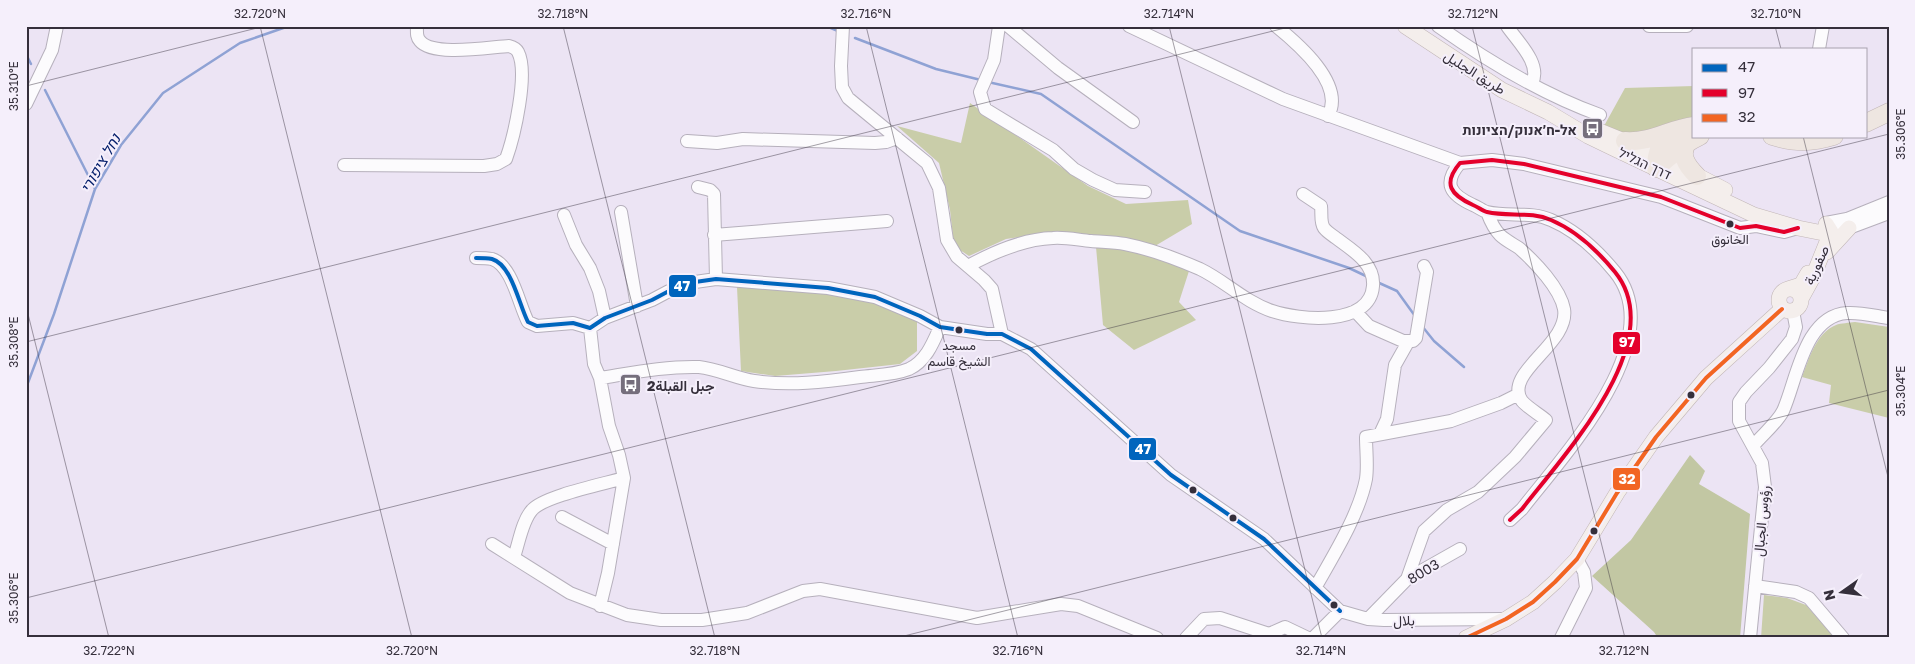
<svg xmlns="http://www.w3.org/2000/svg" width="1915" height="664" font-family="'Golos Text',Vazirmatn,Heebo,sans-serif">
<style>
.green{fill:#c9cda9}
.forest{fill:#c2c7a3}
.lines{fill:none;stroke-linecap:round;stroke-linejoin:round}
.stream{stroke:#8fa2d4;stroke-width:2.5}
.minor-casing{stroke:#b6b0bc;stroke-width:14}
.major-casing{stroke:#c1b6b6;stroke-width:16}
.highway-casing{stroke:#c1b6b6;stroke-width:19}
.minor{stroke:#fcfbfd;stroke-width:12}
.major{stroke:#f4eeec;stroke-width:15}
.highway{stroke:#eee6e1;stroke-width:18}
.bus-1-casing{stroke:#f5effb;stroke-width:8}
.bus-2-casing{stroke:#f5effb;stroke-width:8}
.bus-3-casing{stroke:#f5effb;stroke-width:8}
.bus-1{stroke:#0065bd;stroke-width:4}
.bus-2{stroke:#e4002b;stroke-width:4}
.bus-3{stroke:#f26522;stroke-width:4}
.ticks{fill:none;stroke:#352f3b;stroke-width:1;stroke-opacity:0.45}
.bus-dot{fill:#352f3b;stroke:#f5effb;stroke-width:2}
.labels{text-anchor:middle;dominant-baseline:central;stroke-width:4;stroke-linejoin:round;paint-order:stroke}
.bus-label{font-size:13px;fill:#352f3b;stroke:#f5effb}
.street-label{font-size:14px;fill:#352f3b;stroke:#f5effb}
.poi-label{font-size:14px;font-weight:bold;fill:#352f3b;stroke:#f5effb;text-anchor:end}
.water-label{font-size:15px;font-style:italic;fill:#06206c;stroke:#f5effb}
.line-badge{stroke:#f5effb;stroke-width:2}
.badge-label{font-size:14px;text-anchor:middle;font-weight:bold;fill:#fff}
.neatline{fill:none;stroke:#352f3b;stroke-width:2}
.ticks-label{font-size:12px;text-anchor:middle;fill:#352f3b}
</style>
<rect width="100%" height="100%" fill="#ece4f4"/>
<path class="green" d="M1694,86V129L1635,138L1604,126L1625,88Z
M970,103L1088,186L1126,204L1188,200L1192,224L1155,246L1189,271L1179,302L1196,320L1134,350L1103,325L1095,236L1052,232L1006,239L969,256L954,246L950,210L939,163L897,126L961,143Z
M737,287L821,293L873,302L917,320V351L900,364L836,371L775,376L741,371Z
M1855,322L1889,327V418L1829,403L1831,385L1802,377C1809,359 1816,333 1836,325C1841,323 1849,323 1855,322Z
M1764,595L1787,598L1806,605L1835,638H1761Z"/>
<path class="forest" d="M1690,455L1705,471L1699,484L1750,514L1740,638H1658L1654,632L1592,576L1631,540Z"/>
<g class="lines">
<path class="stream" d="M826,26L838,31
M855,38L936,69L981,80
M26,54L31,64
M988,82L1041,94L1240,231L1349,268L1368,277
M45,90L95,189
M1377,282L1397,291L1415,316
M1422,326L1434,341L1464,367
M26,388L54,314L95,189L121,145L163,93L240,43L289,26"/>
<defs>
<path id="minor" d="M843,26L841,66L842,87L848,98L854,103L927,163L939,188L947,240L957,257L984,280L992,289L1002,334
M999,26L994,60L980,92L985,109L1053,150L1074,169L1093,180L1115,190L1145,192
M1008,26L1058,68L1133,122
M1129,26L1283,99L1460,163
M1276,26C1297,43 1346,84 1328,116
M1438,26C1486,60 1544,95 1600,115
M1507,26C1517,41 1542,64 1532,83
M1649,26H1687
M1819,49L1823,26
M26,104L52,50L57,26
M687,141L717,143L743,139L875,143L886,142L897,138
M344,165L484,166L497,164L506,159C514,137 529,73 518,52C516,48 513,47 509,46C490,47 433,57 420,41C416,37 417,32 417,26
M698,187L710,190L714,194L716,279
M621,212L637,306
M564,215L576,245L590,268L599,291L605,318
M1826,223L1847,219L1889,202
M1841,230L1849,228L1889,213
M714,235L887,221
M476,258C481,258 487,258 492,259C512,265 519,305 528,322L537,326L573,323L590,328L605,318L652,300L669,291L695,282L716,279L828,288L875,297L920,316L940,327L987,334H1002L1031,349L1171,475L1264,539L1340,611
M968,266C994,252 1023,239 1053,238C1065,237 1079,240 1091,241C1102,242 1114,242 1125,244C1150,249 1177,259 1200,269C1225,281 1245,302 1272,311C1299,320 1370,327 1373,286C1375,263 1352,250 1336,238C1332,235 1327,232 1324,228C1320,222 1322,214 1321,206L1303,194
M1355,311L1369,326L1403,341H1413L1416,338L1427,272L1424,266
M590,328L594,364L600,378L609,426L619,455L624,478
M600,378C632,373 666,366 699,367C718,369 735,378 754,381C790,386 824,382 860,377C876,375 894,375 909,369C926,361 933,343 940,327
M1380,434L1387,419L1395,365L1408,342
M1753,446C1762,435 1777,423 1783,411C1797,380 1804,316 1847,313C1860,312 1875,316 1889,318
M562,517L613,544
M1510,520L1522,509C1563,456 1671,341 1615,272C1597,250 1577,231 1551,220C1531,211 1508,217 1487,212C1483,211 1478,207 1473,205C1451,195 1442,184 1460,163L1492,160L1524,164L1661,197L1740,228L1756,226L1784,232L1798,228
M492,544L570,593L627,615L661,620H702L747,613L803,591L820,589L977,618L1061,604L1078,606L1157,638
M514,557C519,543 522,521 532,510C544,496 604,484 624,478L608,573L600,606
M1407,579L1424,531L1447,510L1478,492L1515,457L1546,420C1539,414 1528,408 1522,401C1502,373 1570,344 1564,309C1560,288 1535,262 1519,248C1513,244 1505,240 1500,235C1494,229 1490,220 1487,212
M1755,586L1796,592L1809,598L1843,638
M1315,588C1333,556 1359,515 1366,479C1368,466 1366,450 1366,437L1451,421L1501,403L1519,394
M1368,619L1407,579L1460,549
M1186,638L1204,619L1220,618L1269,634L1285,627L1308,638
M1313,638L1340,611L1368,619L1384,620L1504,619
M1561,638L1586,588L1584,572L1577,559
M1750,638L1765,487L1762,463L1739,421V402L1746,392L1769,368L1792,339L1796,327L1793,311"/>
<path id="major" d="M1405,26L1502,90L1548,112L1588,136L1617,150L1754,215L1798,228L1823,233L1831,232
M1592,128L1656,154L1725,190
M1827,252L1849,228
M1779 300a11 11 0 1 1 22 0a11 11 0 1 1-22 0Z
M1788,289L1801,285L1808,273
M1801,299L1812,279L1831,232L1826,224
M1466,638L1506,619L1533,602L1555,582L1577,559L1617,493L1656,437L1706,378L1782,309"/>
<path id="highway" d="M1866,123L1889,112
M1772,136C1795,143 1811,143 1834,136
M1690,140C1677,153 1687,166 1697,176
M1625,141C1651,143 1669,129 1694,126
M1656,168C1656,150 1661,142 1677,133
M1656,168C1671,156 1682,144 1700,136"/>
</defs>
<use href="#minor" class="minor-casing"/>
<use href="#major" class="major-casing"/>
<use href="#highway" class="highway-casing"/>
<use href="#minor" class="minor"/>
<use href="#major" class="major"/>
<use href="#highway" class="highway"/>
<defs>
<path id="bus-1" d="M476,258C481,258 487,258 492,259C512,265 519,305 528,322L537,326L573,323L590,328L605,318L652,300L669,291L695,282L716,279L828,288L875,297L920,316L940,327L987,334H1002L1031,349L1171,475L1264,539L1340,611"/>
<path id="bus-2" d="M1510,520L1522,509C1563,456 1671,341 1615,272C1597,250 1577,231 1551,220C1531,211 1508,217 1487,212C1483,211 1478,207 1473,205C1451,195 1442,184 1460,163L1492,160L1524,164L1661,197L1740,228L1756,226L1784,232L1798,228"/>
<path id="bus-3" d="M1466,638L1506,619L1533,602L1555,582L1577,559L1617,493L1656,437L1706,378L1782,309"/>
</defs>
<use href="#bus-1" class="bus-1-casing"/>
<use href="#bus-2" class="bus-2-casing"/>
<use href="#bus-3" class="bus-3-casing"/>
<use href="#bus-1" class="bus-1"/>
<use href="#bus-2" class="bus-2"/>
<use href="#bus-3" class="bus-3"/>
</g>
<path class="ticks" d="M260,26L412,638M563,26L715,638M866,26L1018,638M1169,26L1322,638M1472,26L1625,638M1775,26L1781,49M26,86L265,26M1803,136L1889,481M26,306L109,638M26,342L1293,26M26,598L1889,134M896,638L1889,390"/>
<defs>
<symbol id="bus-square" viewBox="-11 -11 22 22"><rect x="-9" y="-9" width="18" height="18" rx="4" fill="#756e7c" stroke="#f5effb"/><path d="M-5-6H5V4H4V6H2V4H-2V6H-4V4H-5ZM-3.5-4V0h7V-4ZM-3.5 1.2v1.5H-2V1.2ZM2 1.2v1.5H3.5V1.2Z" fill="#fff"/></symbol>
</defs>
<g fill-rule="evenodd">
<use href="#bus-square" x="1580" y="116" width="25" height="25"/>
<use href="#bus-square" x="618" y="372" width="25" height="25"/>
</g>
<g class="bus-dot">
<circle cx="1730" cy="224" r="4.5"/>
<circle cx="959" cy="330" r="4.5"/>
<circle cx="1691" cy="395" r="4.5"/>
<circle cx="1193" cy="490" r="4.5"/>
<circle cx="1233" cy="518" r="4.5"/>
<circle cx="1594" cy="531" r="4.5"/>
<circle cx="1334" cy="605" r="4.5"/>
</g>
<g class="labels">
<g class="bus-label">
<text x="1730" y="239">الخانوق</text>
<text x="959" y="345">مسجد<tspan x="959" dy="16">الشيخ قاسم</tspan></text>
</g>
<g class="street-label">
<text transform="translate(1475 72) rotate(32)">طريق الجليل</text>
<text transform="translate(1645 163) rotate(25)">דרך הגליל</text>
<text transform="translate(1816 265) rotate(-66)">صفورية</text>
<text transform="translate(1761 521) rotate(-85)">رؤوس الجبال</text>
<text transform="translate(1423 571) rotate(-31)">8003</text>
<text transform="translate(1404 620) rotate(-1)">بلال</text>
</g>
<g class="poi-label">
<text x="1577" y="129">אל-ח׳אנוק/הציונות</text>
<text x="647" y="385" text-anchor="start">جبل القبلة2</text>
</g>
<g class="water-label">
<text transform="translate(100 163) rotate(-60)">נחל ציפורי</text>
</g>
</g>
<g class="line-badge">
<rect x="668" y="274" width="29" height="24" rx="5" fill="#0065bd"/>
<rect x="1612" y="331" width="29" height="24" rx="5" fill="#e4002b"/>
<rect x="1128" y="437" width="29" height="24" rx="5" fill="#0065bd"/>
<rect x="1612" y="467" width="29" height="24" rx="5" fill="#f26522"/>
</g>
<g class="badge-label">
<text x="682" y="291">47</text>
<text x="1627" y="347">97</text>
<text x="1143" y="454">47</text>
<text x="1627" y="484">32</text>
</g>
<rect width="1915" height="664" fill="none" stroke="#f5effb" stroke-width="55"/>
<rect x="1692" y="48" width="175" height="90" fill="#f5effb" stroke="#a8a2ae"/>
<rect x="1702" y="64" width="25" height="8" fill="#0065bd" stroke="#a8a2ae"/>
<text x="1738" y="72" font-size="15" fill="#352f3b">47</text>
<rect x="1702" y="89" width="25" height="8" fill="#e4002b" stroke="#a8a2ae"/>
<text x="1738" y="98" font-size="15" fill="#352f3b">97</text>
<rect x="1702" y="114" width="25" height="8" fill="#f26522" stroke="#a8a2ae"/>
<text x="1738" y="122" font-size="15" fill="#352f3b">32</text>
<g transform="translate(1842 592) rotate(256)" stroke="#f5effb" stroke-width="4" paint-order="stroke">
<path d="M0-4L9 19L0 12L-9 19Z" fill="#352f3b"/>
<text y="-8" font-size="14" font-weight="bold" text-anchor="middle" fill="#352f3b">N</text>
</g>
<rect x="28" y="28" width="1860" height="608" class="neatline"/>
<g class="ticks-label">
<text x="260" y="18">32.720°N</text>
<text x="563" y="18">32.718°N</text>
<text x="866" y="18">32.716°N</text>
<text x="1169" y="18">32.714°N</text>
<text x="1473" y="18">32.712°N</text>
<text x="1776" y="18">32.710°N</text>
<text transform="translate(14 86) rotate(-90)" y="4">35.310°E</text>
<text transform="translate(1901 134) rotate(-90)" y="4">35.306°E</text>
<text transform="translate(14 342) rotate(-90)" y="4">35.308°E</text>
<text transform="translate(1901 391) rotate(-90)" y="4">35.304°E</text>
<text transform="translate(14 598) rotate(-90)" y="4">35.306°E</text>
<text x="109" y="655">32.722°N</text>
<text x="412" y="655">32.720°N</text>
<text x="715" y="655">32.718°N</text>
<text x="1018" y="655">32.716°N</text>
<text x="1321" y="655">32.714°N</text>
<text x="1624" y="655">32.712°N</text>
</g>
</svg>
